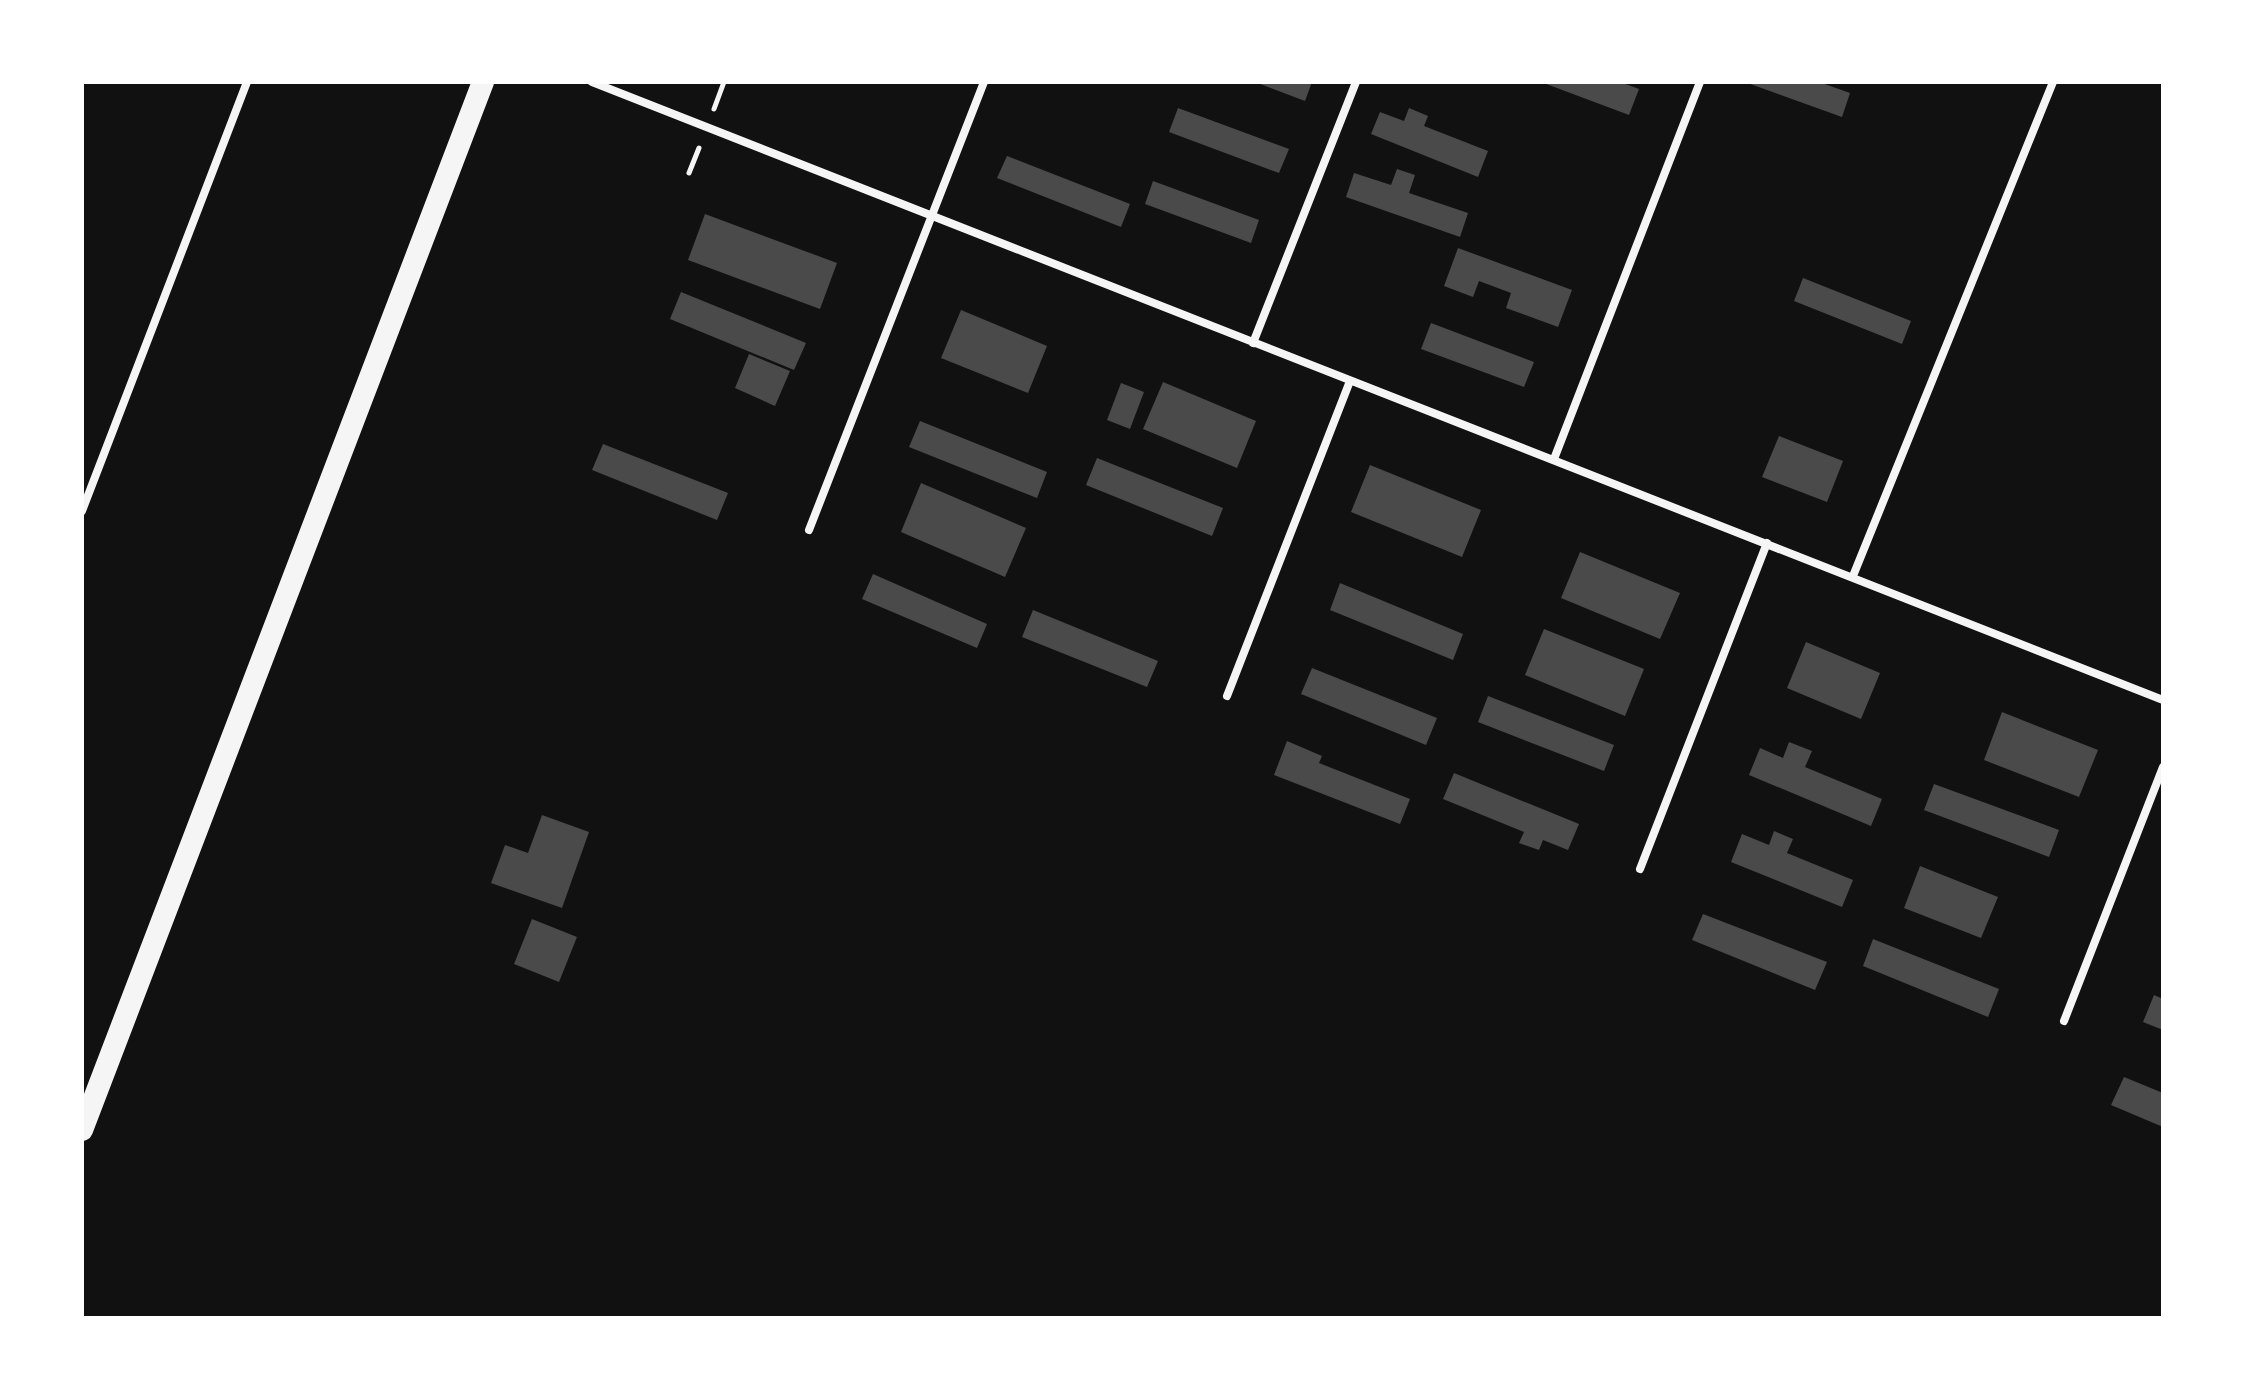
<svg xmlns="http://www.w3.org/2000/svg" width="2245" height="1400" font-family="Manrope,sans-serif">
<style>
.building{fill:#4a4a4a}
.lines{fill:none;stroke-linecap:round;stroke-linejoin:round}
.path{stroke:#f5f5f5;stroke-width:5}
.minor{stroke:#f5f5f5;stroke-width:8}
.trunk{stroke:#f5f5f5;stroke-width:22}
</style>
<rect width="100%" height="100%" fill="#111"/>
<path class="building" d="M1255,82H1312L1305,101Z
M1541,82H1620L1639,89L1629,115Z
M1745,82H1819L1850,93L1842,117Z
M1178,108L1289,149L1279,173L1169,132Z
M1409,108L1428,116L1424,126L1488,151L1478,177L1371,134L1380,112L1404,121Z
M1007,156L1130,204L1121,227L997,178Z
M1397,169L1415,175L1409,193L1468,213L1460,237L1346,197L1354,173L1391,185Z
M1153,181L1259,220L1251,243L1145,204Z
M705,214L837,263L820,309L688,260Z
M1458,248L1572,290L1558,327L1506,308L1511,293L1479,281L1473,297L1444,286Z
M1803,278L1911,321L1902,344L1794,301Z
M681,292L806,343L794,370L670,319Z
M961,310L1047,346L1028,393L941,358Z
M1431,323L1534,362L1524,387L1421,349Z
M749,354L790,371L775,406L735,388Z
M1163,382L1256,421L1237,468L1143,429Z
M1121,383L1144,392L1130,429L1107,420Z
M920,421L1047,472L1037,498L909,447Z
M1779,436L1843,461L1827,502L1762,477Z
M603,444L728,493L717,520L592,470Z
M1097,458L1223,508L1212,536L1086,485Z
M1370,465L1481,510L1462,557L1351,512Z
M921,483L1026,528L1005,577L901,532Z
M1580,552L1680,593L1660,639L1561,598Z
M873,574L987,624L977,648L862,599Z
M1340,583L1463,634L1453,660L1330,610Z
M1033,610L1158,661L1147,687L1022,637Z
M1544,629L1644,669L1625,716L1525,675Z
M1806,642L1880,673L1861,719L1787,688Z
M1312,668L1437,718L1426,745L1301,694Z
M1488,696L1614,745L1604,771L1478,722Z
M2002,712L2098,750L2079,797L1984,760Z
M1287,741L1322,756L1319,763L1410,799L1400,824L1274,775Z
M1789,742L1812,751L1805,767L1882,799L1871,826L1749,775L1760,748L1783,758Z
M1454,773L1579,824L1568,850L1543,840L1539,850L1519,843L1524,832L1443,799Z
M1934,784L2059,830L2049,857L1924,810Z
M542,815L589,832L562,908L491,883L505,845L528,853Z
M1774,831L1793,839L1787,853L1853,880L1842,907L1731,862L1742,834L1769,845Z
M1920,866L1998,897L1981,938L1904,908Z
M1703,914L1827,962L1815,990L1692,940Z
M532,919L577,937L559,982L514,964Z
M1873,939L1999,989L1988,1017L1863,966Z
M2154,995L2163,999V1030L2143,1022Z
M2124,1077L2163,1093V1127L2111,1105Z"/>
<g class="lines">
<path class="path" d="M714,109L724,82
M689,173L699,148"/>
<path class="minor" d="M592,82L2163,700
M1253,343L1356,82
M1554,459L1700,82
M82,511L247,82
M809,530L984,82
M1853,576L2053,82
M1227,696L1350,381
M1640,869L1767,543
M2064,1021L2163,767"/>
<path class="trunk" d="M82,1130L483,82"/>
</g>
<rect width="2245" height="1400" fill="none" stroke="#ffffff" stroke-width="168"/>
</svg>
